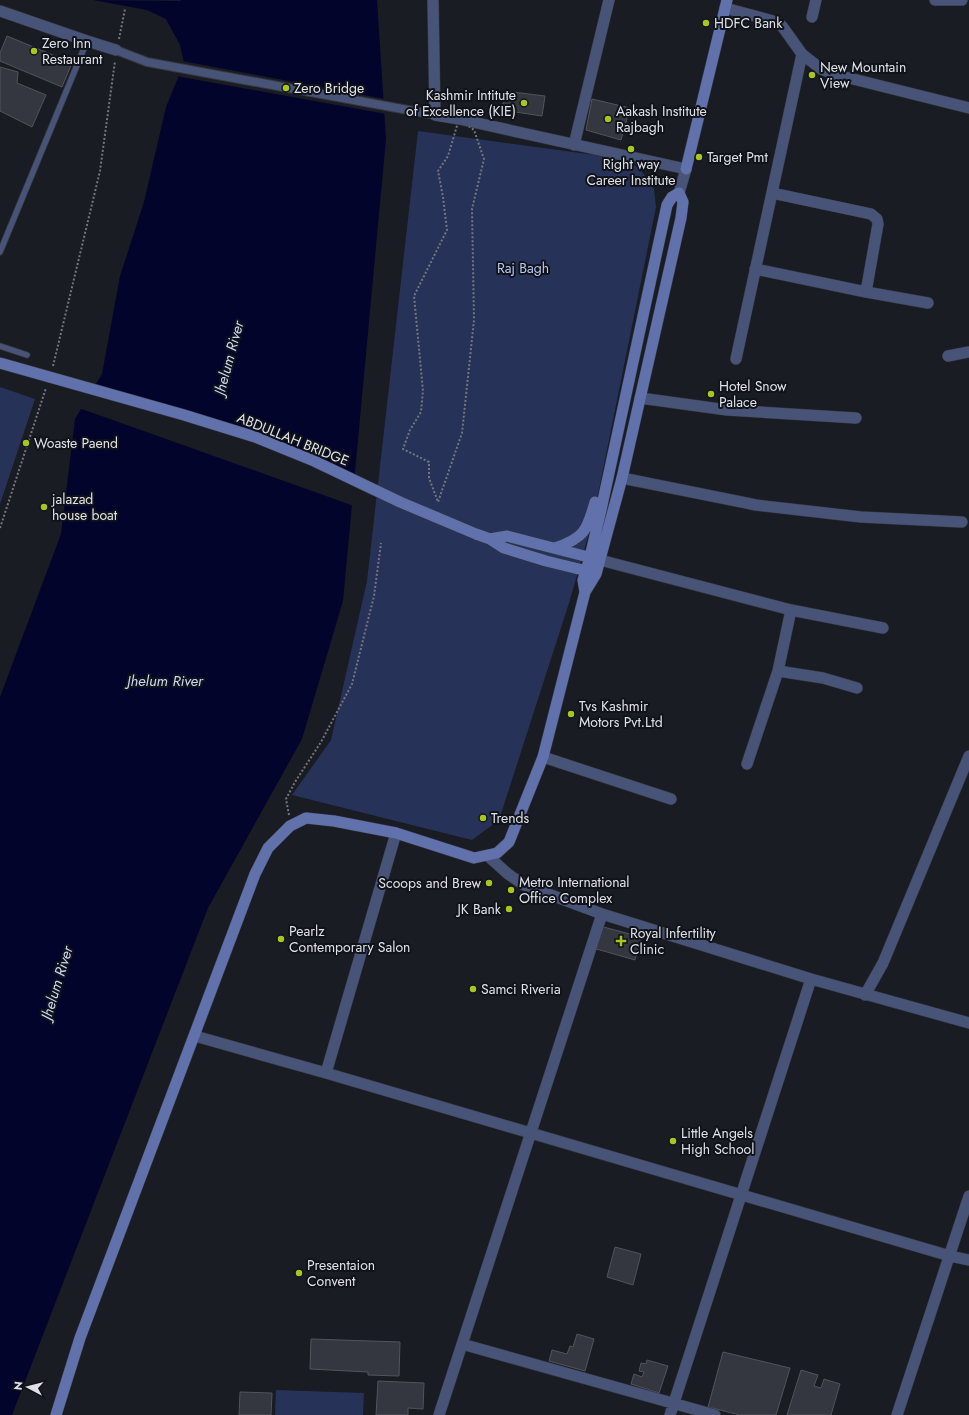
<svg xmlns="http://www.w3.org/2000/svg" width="969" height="1415" font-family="Jost,sans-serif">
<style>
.green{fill:#273258}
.water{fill:#03042b}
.pier{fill:#191c23}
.building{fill:#34373f;stroke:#51545c}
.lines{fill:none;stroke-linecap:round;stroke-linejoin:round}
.service-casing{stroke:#35383e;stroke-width:7}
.pedestrian-casing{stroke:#35383e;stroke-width:10}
.minor-casing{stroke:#35383e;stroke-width:12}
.tertiary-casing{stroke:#35383e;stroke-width:12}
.secondary-casing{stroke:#35383e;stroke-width:12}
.path{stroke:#74767c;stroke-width:2;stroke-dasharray:2 2;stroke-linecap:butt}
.service{stroke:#475377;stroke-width:5.5}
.pedestrian{stroke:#475377;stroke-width:8}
.minor{stroke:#475377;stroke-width:11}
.tertiary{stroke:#475377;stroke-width:11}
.secondary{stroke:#6071ac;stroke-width:11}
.secondary-bridge-casing{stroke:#35383e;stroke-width:12;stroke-linecap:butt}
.secondary-bridge{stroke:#6071ac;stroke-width:11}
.poi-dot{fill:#a8c71c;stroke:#10131a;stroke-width:1.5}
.labels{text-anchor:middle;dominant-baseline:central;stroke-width:4;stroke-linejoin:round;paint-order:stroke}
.poi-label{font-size:14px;fill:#e0e1e7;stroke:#10131a;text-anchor:start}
.park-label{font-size:14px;fill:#b8c7f3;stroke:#10131a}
.street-label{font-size:14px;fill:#e0e1e7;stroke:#10131a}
.water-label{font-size:15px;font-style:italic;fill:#cbd6f4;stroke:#10131a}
</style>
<rect width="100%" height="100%" fill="#191c23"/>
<path class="green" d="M418,131L625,159L640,169L654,189L656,207L593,519L569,603L499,820L472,840L292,795L331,740L367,581Z
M0,387L35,399L0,504Z
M276,1390L364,1393L363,1415H275Z"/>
<path class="water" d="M93,0L180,1L181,0H377L386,139L343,601L302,739L208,908L12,1415H0V697L61,534L75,419L102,374L120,276L144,202L166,107L184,63L180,45L166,19L147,10Z"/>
<path class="pier" d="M182,61L385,99L386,114L176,76Z
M93,385L356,479L354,506L79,408Z"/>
<path class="building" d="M7,36L72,63L62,87L0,61V53Z
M0,67L18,72L17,83L46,95L32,127L0,111Z
M505,91L545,96L542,116L502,110Z
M592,99L630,108L621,140L586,130Z
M600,926L641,937L635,960L593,948Z
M615,1247L641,1254L633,1285L607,1277Z
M577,1334L594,1339L585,1371L549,1361L552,1350L567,1354L570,1346L573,1347Z
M311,1339L400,1342L399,1376L368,1375V1372L310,1369Z
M723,1352L790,1368L776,1415H740L708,1407Z
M647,1360L668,1366L659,1393L631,1384L634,1374L642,1377L644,1372L639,1371L641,1363L646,1364Z
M801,1370L818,1375L814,1386L821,1388L824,1379L840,1384L831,1415H787Z
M378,1381L424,1383L423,1409L408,1408V1415H376Z
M240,1392L272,1393L271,1415H239Z"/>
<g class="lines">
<defs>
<path id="service" d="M0,252L87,41
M0,346L27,355"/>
<path id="pedestrian" d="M116,50L147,62L435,115"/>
<path id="minor" d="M433,0L435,115L459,119L686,169
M935,0H962
M725,8L773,21L782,26L802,54L821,69L837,75L969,108
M0,11L87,41L116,50
M812,17L816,0
M574,145L609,0
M772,193L871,214L877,219L878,224L866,292
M755,269L866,292L928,303
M948,356L969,352
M736,359L802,54
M640,398L727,410L856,418
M622,478L756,505L861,517L962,522
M600,560L791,610L883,628
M778,671L823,678L857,688
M543,757L671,799
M747,764L778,671L791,610
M488,856L508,874L524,885L602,914L811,979L969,1023
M865,995L883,963L969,756
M195,1036L326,1073L950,1256L969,1260
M326,1073L396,833
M462,1344L715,1415
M439,1415L602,914
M670,1415L811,979
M897,1415L969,1196"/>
<path id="tertiary" d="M679,193L686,169"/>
<path id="secondary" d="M686,169L727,0
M476,534L490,539L504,548L546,561L591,572
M490,539L507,536L596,559
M555,548C584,538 587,531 595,502
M56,1415L80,1338L255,874L268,848L290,826L306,818L334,821L396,833L474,858L497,853L509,842L543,757L585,592L596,574L622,478L681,218L683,202L679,193L672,197L667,205L601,510L590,557L583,580L585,592"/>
</defs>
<use href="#service" class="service-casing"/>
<use href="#pedestrian" class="pedestrian-casing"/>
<use href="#minor" class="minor-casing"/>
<use href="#tertiary" class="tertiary-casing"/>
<use href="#secondary" class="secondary-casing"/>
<path class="path" d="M119,39L125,9
M459,119L474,130L484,159L472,209L474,320L462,433L438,502L429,478V462L403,449L410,430L421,412L423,391L414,296L447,230L443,197L438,171L448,156Z
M53,366L100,171L115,61
M0,528L46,388
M289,815L286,799L295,782L321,742L352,684L374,596L381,543"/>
<use href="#service" class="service"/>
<use href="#pedestrian" class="pedestrian"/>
<use href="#minor" class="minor"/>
<use href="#tertiary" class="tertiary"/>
<use href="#secondary" class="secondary"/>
<defs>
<path id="secondary-bridge" d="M0,363L184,415L255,437L314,461L400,502L476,534"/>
</defs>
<use href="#secondary-bridge" class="secondary-bridge-casing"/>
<use href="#secondary-bridge" class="secondary-bridge"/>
</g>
<g class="poi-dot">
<circle cx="706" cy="23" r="4"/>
<circle cx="34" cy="51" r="4"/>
<circle cx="812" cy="75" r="4"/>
<circle cx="286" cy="88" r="4"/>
<circle cx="524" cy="103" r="4"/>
<circle cx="608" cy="119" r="4"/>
<circle cx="631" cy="149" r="4"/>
<circle cx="699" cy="157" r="4"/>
<circle cx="711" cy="394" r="4"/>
<circle cx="26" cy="443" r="4"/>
<circle cx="44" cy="507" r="4"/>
<circle cx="571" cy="714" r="4"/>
<circle cx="483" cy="818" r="4"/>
<circle cx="489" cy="883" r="4"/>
<circle cx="511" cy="890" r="4"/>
<circle cx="509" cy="909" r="4"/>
<circle cx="281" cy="939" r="4"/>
<path d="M619 935h4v4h4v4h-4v4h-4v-4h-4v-4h4z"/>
<circle cx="473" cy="989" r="4"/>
<circle cx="673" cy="1141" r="4"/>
<circle cx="299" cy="1273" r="4"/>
</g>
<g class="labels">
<g class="poi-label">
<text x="714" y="23">HDFC Bank</text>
<text x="42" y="43">Zero Inn<tspan x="42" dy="16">Restaurant</tspan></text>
<text x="820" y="67">New Mountain<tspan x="820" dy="16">View</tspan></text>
<text x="294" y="88">Zero Bridge</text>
<text x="516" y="95" text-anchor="end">Kashmir Intitute<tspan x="516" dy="16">of Excellence (KIE)</tspan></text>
<text x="616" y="111">Aakash Institute<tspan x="616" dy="16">Rajbagh</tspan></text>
<text x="707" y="157">Target Pmt</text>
<text x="631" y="164" text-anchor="middle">Right way<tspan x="631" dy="16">Career Institute</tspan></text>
<text x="719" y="386">Hotel Snow<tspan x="719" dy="16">Palace</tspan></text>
<text x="34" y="443">Woaste Paend</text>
<text x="52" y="499">jalazad<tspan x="52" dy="16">house boat</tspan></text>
<text x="579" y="706">Tvs Kashmir<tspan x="579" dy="16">Motors Pvt.Ltd</tspan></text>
<text x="491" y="818">Trends</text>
<text x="519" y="882">Metro International<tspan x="519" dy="16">Office Complex</tspan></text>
<text x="481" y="883" text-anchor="end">Scoops and Brew</text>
<text x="501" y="909" text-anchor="end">JK Bank</text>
<text x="289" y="931">Pearlz<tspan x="289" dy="16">Contemporary Salon</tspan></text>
<text x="630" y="933">Royal Infertility<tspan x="630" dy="16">Clinic</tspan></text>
<text x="481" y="989">Samci Riveria</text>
<text x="681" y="1133">Little Angels<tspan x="681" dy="16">High School</tspan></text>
<text x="307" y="1265">Presentaion<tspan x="307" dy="16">Convent</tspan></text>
</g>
<g class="park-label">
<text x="523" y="268">Raj Bagh</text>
</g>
<g class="street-label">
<text transform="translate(293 439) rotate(22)">ABDULLAH BRIDGE</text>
</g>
<g class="water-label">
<text transform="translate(229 358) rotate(-75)">Jhelum River</text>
<text x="165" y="681">Jhelum River</text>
<text transform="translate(57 983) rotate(-73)">Jhelum River</text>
</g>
</g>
<g transform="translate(28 1387) rotate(277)" stroke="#10131a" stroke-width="3" paint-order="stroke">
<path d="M0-3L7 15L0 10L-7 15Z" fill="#e0e1e7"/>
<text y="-6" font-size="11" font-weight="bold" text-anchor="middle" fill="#e0e1e7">N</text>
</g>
</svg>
